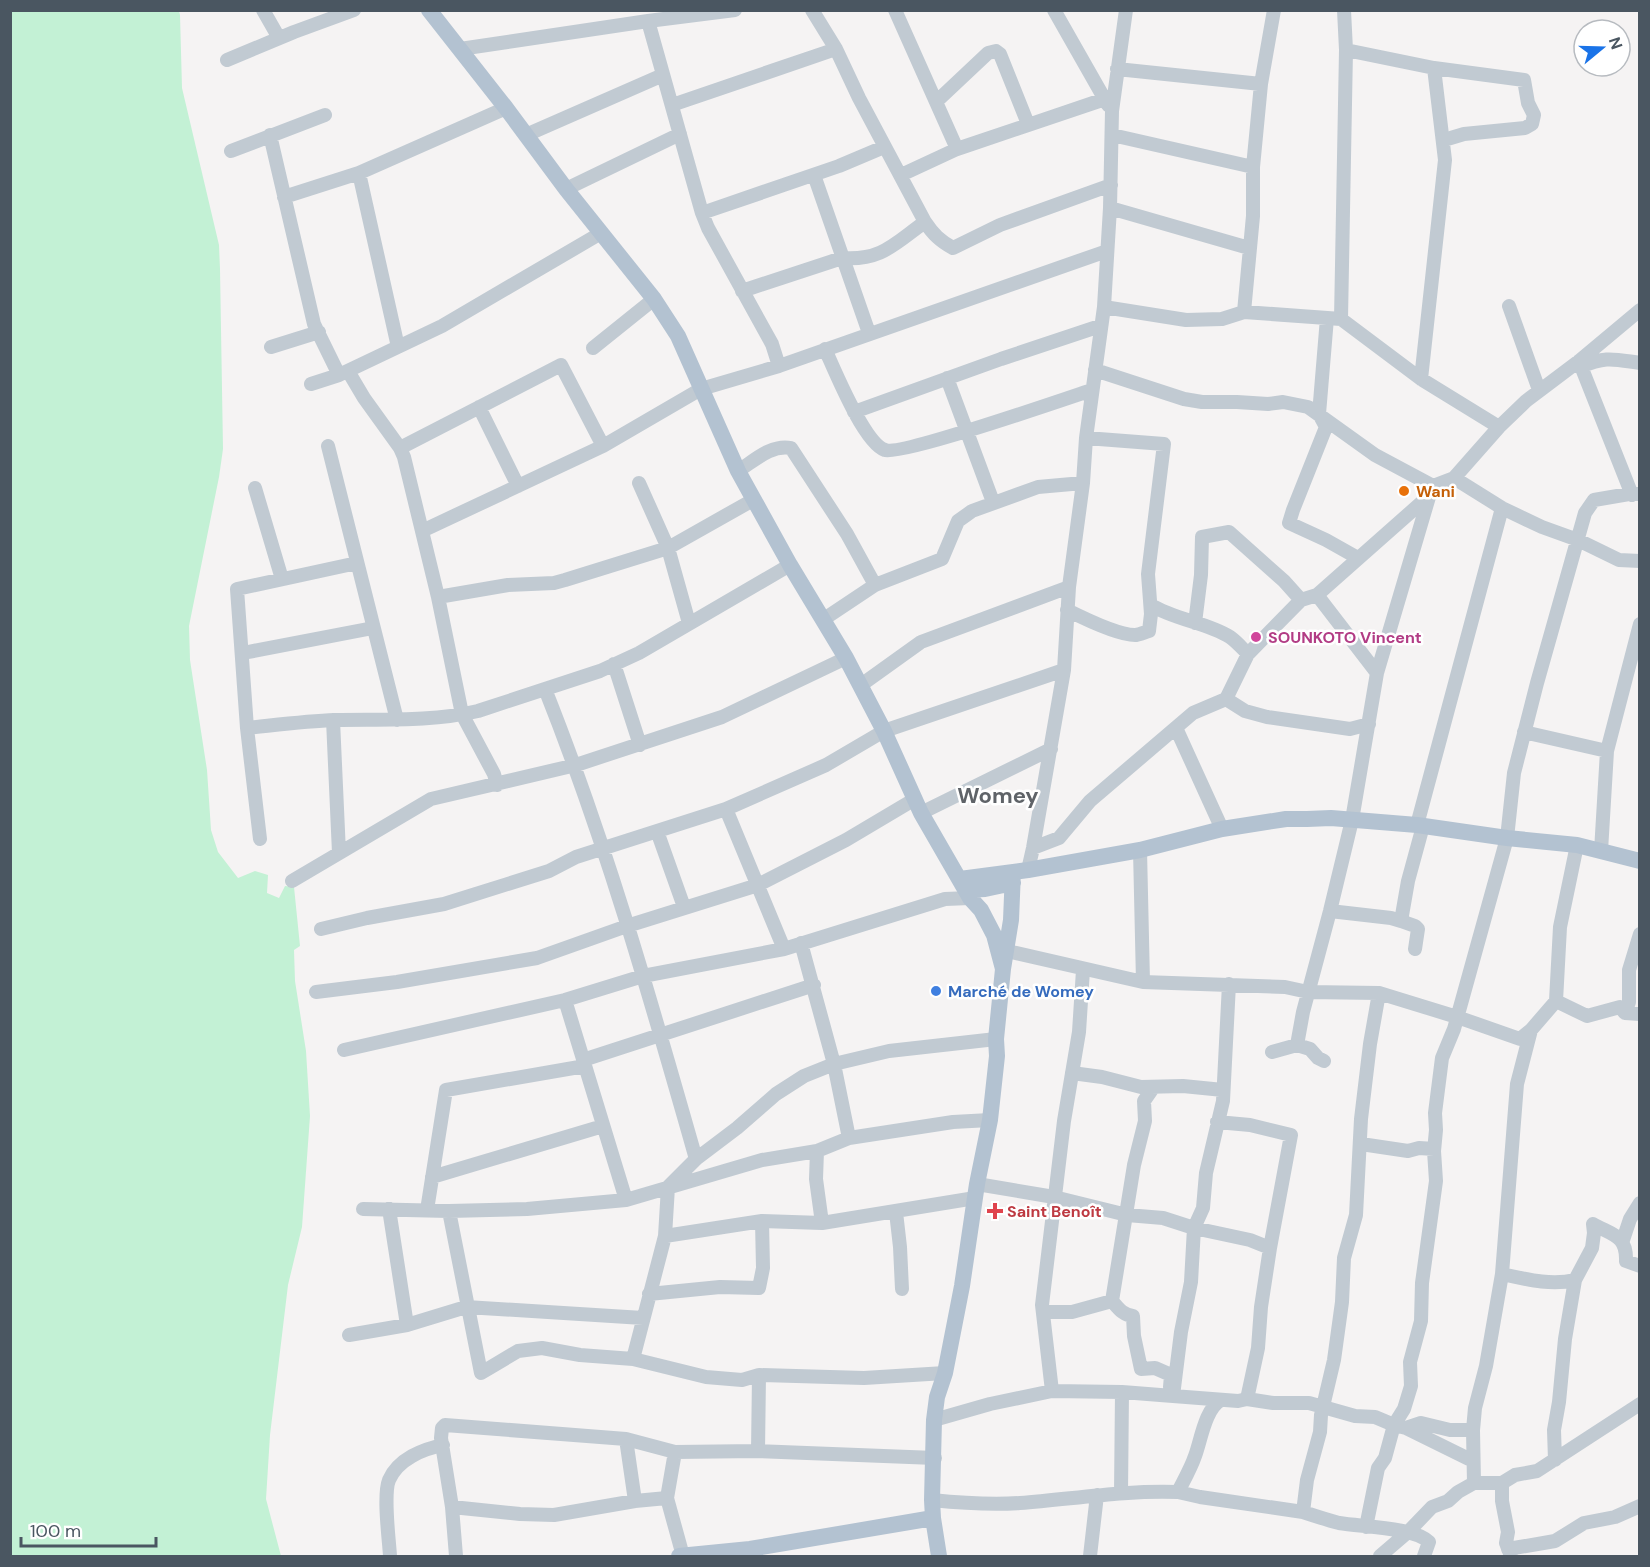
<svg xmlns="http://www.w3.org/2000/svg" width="1650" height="1567" font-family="'DM Sans',sans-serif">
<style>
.green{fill:#c3f1d5}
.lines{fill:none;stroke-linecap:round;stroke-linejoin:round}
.minor{stroke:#c1cad2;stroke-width:14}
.major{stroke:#b3c2d1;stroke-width:16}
.food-dot{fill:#e8710a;stroke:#fff;stroke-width:2}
.hotel-dot{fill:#d1479c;stroke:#fff;stroke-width:2}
.shop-dot{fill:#3f7fe0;stroke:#fff;stroke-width:2}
.health-dot{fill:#e0444e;stroke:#fff;stroke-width:2}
.labels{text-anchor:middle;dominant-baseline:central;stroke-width:5;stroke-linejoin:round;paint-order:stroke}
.food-label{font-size:16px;font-weight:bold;fill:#c56008;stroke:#fff;text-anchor:start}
.hotel-label{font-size:16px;font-weight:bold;fill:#b23c85;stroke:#fff;text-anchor:start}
.shop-label{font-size:16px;font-weight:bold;fill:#366cbe;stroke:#fff;text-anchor:start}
.health-label{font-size:16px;font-weight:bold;fill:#be3a42;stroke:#fff;text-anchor:start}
.district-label{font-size:22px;font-weight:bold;fill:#5f6368;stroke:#fff}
</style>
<rect width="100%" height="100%" fill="#f5f3f3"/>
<path class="green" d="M11,11H179L180,15L182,88L219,245L220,269L223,449L219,477L189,626L190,660L207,770L211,830L218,852L238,878L255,871L268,875L267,893L279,898L285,886L294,887L300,946L294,950L295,981L306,1051L310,1116L302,1227L288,1285L270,1435L266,1499L281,1556H11Z"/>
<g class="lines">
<path class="minor" d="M263,10L279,38
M812,10L836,49L859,98L925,222C933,234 940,241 953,248L1000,225L1111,185
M895,10L957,149
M1054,10L1108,105
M648,21L702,213L708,228L772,344L779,366
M460,49L648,21L735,10
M1346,50L1434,68L1524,80L1528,103L1534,115L1532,124L1525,128L1464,134L1444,140
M227,60L294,32L354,10
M1117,69L1261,84
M937,101L988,53L996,51L1000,54L1028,124
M672,105L836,49
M270,135L314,324L339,375
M526,135L663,75
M1112,135L1253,167
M231,151L325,115
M359,173L398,347
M814,175L869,333
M901,175L957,149L1105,99
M566,189L680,134
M284,197L359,173L506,108
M1110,208L1249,248
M702,213L839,166L884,147
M742,291L842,258C882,261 895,243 925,222
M1509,306L1539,390
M1104,307L1186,320L1222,319L1244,312L1341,319L1421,379L1499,427
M1244,312L1253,216V167L1261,84L1274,10
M1327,318L1319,414L1326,427L1293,510L1289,523L1326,540L1358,558
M1341,319L1346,50L1344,10
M271,347L319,332
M593,348L654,299
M825,349C835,371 864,443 885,450C900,456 1065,399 1092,390
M1579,361L1632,495
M1580,367C1607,356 1612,359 1640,363
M1095,370L1184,399L1202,402H1237L1268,404L1283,402L1308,407L1375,455L1433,486
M348,371L364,398L400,448L404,457L438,597L462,714L494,774L497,785
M947,378L993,502
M1421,379L1445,160L1434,68
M311,384L339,375L442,326L601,233
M479,407L518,486
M854,412L1001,359L1100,326
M328,446L397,720
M400,448L561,365L603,446
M738,471C754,461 771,444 791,448L847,534L875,585
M1454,478L1502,508L1542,527L1578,540L1619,560L1640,561
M639,483L668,548L689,623
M255,488L282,579
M422,531L603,446L701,389L779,366L1107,251
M1317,595L1377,673
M438,597L508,585L554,583L565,580L668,548L753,500
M1151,605C1175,620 1206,622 1230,637C1237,642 1242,648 1248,654
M1067,610C1083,618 1117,635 1135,635C1139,635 1145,632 1149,631L1151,614L1148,574L1164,444L1086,438
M824,619L875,585L942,559L958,521L972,511L1038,487L1083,483
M1195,623L1201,575L1202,537L1229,532L1284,581L1301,600
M243,653L373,628
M614,664L640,745
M861,685L921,642L1069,587
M545,689C606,842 651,1001 696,1159
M1226,699L1245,711L1267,717L1350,729L1369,724
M333,720L339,853
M247,728C276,725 306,721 335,720C383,719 431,722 478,711L600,671L639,653L790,565
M1176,728L1222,829
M1524,732L1607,751
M726,809L784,949
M921,813L1051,749
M1417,825L1502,508
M657,831L684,907
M260,839L247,728L237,589L357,563
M1033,848L1059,838L1090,801L1193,713L1226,699L1248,654L1301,600L1317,595L1430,495L1433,486L1454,478L1499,427L1526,401L1579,361L1640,310
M1140,850L1143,982
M1601,851L1607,751L1640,624
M1028,870L1033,848L1064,670L1069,587L1083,483L1086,438L1104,307L1110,208L1112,111L1126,10
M292,881L431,799L576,765L722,717L846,658
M1330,911L1391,918L1401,921L1408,881L1423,826
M1401,921L1415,926L1418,929L1415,949
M321,929L367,918L444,904L549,871L576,857L726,809L826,765L884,731L1064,670
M801,943L834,1064L849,1138
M1007,951L1143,982L1285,987L1308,992L1379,993L1457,1017L1520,1039L1531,1030
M1229,984L1223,1101L1206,1173L1203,1208L1194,1228L1191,1282L1181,1332L1173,1396L1238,1401L1247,1399L1273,1403H1309L1355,1416L1375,1417L1394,1425L1404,1409L1411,1386L1410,1362L1421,1321L1422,1283L1436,1181L1434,1151L1436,1130L1435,1113L1442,1058L1454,1029L1507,838L1514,773L1537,683L1585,513L1594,500L1629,494H1640
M316,992L397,982L537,958L627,926L758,885L846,840L915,799
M1379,993L1370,1044L1361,1119L1356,1215L1344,1258L1342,1302L1334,1360L1321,1415L1320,1432L1307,1480L1303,1512C1315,1516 1327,1520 1339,1523C1362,1527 1414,1527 1429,1542L1424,1556
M565,1000L626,1200
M1556,1001L1587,1016L1620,1007L1625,1013L1640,1014
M1625,1013L1629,1002V970L1640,934
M1297,1045L1310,1049L1318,1058L1324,1061
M344,1050L565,1000L643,976L784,949L945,899L970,898
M1272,1052L1297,1045L1303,1012L1330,911L1352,820L1377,673L1429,497
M583,1060L814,985
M1072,1073L1102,1077L1141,1087L1183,1086L1223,1090
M1153,1088L1144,1101L1145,1121L1134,1165L1112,1301C1119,1309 1123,1315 1133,1316L1134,1336L1141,1369L1155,1368L1171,1375L1170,1387
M1217,1122L1250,1125L1291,1135L1270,1248L1261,1307L1258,1348L1247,1399
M1361,1144L1408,1151L1419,1148L1434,1149
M817,1151L816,1179L822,1223
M432,1177L603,1126
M977,1184L1054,1197L1127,1215L1163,1218L1194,1228L1250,1240L1270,1248
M363,1209L449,1211L527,1209L626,1200L762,1160L817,1151L849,1138L953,1122L990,1120
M389,1209L407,1325
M427,1210L446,1090L585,1066
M449,1211L481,1373L518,1351L542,1348L580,1355L633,1359L706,1377L742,1380L759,1375L864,1378L945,1373
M896,1212L900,1247L902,1289
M1593,1224C1612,1235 1627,1235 1626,1261L1640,1266
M665,1236L762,1221L822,1223L975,1198
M1623,1240L1630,1219L1640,1203
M1502,1274C1525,1279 1551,1286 1575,1280
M649,1294L720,1287L759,1288L763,1268L762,1221
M1043,1312H1072L1112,1301
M349,1335L407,1325L466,1307L643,1318
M633,1359L665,1236L668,1187L696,1159L737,1128L776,1094L804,1076L834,1064L889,1051L996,1039
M1052,1391L1042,1305L1064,1121L1079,1032L1083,970
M934,1420L990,1404L1052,1391L1122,1392L1173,1396
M1406,1428L1473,1461
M626,1439L635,1501
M758,1451L759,1375
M675,1452L667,1498L683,1556
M1555,1460L1554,1430L1559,1402L1565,1339L1575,1280L1592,1248L1594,1233L1593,1224
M1474,1483L1473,1430L1475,1408L1486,1366L1502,1274L1517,1084L1531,1030L1556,1001L1560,927L1577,845
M1502,1483V1501L1508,1532L1506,1543L1511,1556
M1178,1492L1200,1497L1303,1512
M1121,1493L1122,1392
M932,1500C961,1503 991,1505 1020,1503C1073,1499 1125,1490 1178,1492C1184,1480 1191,1468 1195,1456C1201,1440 1205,1409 1221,1400
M452,1507L520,1514L554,1515L635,1501L667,1498
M1366,1527L1378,1468L1385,1458L1394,1425L1406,1428L1421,1423L1450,1430H1473
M1508,1549L1555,1541L1584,1523L1615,1517L1640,1506
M390,1556C389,1539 383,1495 389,1480C398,1459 423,1449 443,1445
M456,1556L452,1507L441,1438L442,1428L445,1425L626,1439L675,1452L758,1451L935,1458
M1090,1556L1097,1495
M1380,1556L1408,1532L1432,1507L1448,1501L1458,1492L1474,1483H1502L1515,1475L1537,1471L1640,1404"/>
<path class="major" d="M429,10L506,108L566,189L654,299L678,336L738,471L790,565L846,658L884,731L921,813L970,898L981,910L994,935L1003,969
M960,879L1028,870L1140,850L1222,829L1286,819H1307L1331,818L1417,825L1507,838L1577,845L1640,861
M966,890L985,889L1013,883
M679,1556L750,1549L933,1518
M939,1556L933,1518L932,1500L934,1420L937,1397L945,1373L962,1286L977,1184L990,1120L997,1056L996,1039L1003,969L1011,920L1013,872"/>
</g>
<circle class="food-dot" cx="1404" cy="491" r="6"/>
<circle class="hotel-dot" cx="1256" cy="637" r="6"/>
<circle class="shop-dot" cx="936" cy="991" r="6"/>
<path class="health-dot" d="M992 1202h6v6h6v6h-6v6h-6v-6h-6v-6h6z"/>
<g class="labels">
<g class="food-label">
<text x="1416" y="491">Wani</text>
</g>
<g class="hotel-label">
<text x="1268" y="637">SOUNKOTO Vincent</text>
</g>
<g class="shop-label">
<text x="948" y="991">Marché de Womey</text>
</g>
<g class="health-label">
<text x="1007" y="1211">Saint Benoît</text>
</g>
<g class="district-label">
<text x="998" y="795">Womey</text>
</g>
</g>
<rect width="1650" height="1567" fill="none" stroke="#4a5661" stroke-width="24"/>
<g transform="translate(1602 48) rotate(71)"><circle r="28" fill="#ffffff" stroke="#b7bbc0" stroke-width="1.5"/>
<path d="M0-4.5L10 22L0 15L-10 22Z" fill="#1a73e8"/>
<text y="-9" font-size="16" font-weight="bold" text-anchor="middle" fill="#4a5661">N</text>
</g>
<path d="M21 1537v9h135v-9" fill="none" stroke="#4a5661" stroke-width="3"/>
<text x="30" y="1537" font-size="18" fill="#4a5661" stroke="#ffffff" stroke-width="4.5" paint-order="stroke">100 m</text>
</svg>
